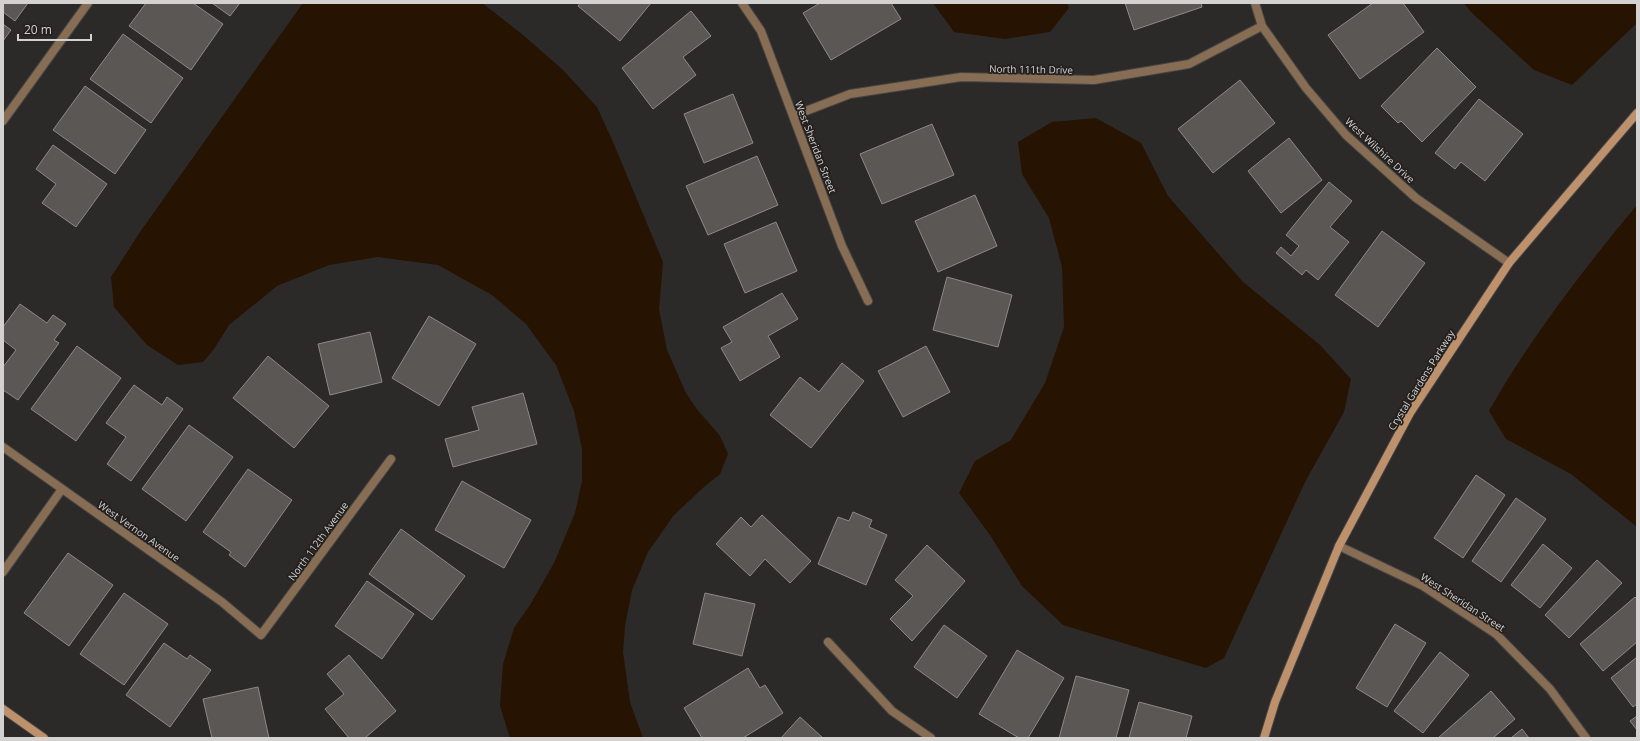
<svg xmlns="http://www.w3.org/2000/svg" width="1640" height="741" font-family="'Open Sans',sans-serif">
<style>
.water{fill:#261302}
.building{fill:#5a5755;stroke:#8c8987}
.lines{fill:none;stroke-linecap:round;stroke-linejoin:round}
.street-casing{stroke:#474543;stroke-width:10}
.secondary-casing{stroke:#474543;stroke-width:10}
.street{stroke:#886d55;stroke-width:8}
.secondary{stroke:#bd916b;stroke-width:8}
.labels{text-anchor:middle;dominant-baseline:central;stroke-width:3.5;stroke-linejoin:round;paint-order:stroke}
.street-label{font-size:10px;fill:#d3d2d0;stroke:#23201e}
</style>
<rect width="100%" height="100%" fill="#2c2a28"/>
<path class="water" d="M303,3H482L523,35L563,70L597,107L613,142L663,262L659,309L667,350L686,393L696,408L720,436L728,454L720,474L705,486L674,515L648,552L632,590L625,626L623,652L630,702L643,738H510L500,706L503,664L514,628L530,605L554,563L575,513L582,481V449L574,411L556,365L526,324L492,295L438,265L378,257L329,265L277,286L229,325L214,349L203,362L178,365L147,345L114,307L111,277L140,232Z
M933,3H1067L1069,8L1050,32L1005,39L954,32Z
M1464,3H1637V23L1572,85L1534,70L1471,12Z
M1096,118L1141,143L1168,196L1243,282L1320,345L1351,379L1344,412L1305,482L1224,658L1206,668L1063,625L1022,586L990,535L959,493L975,461L1011,440L1045,383L1064,327L1062,267L1049,218L1022,174L1018,142L1052,122Z
M1637,205V527L1571,474L1506,439L1489,411C1531,337 1583,270 1637,205Z"/>
<path class="building" d="M3,3H28L15,21L3,12Z
M146,3H193L223,24L191,70L129,26Z
M212,3H240L230,16Z
M580,3H651L620,41L578,6Z
M820,3H891L901,19L831,60L803,13Z
M1125,3H1201L1202,7L1134,30Z
M1373,3H1403L1424,32L1360,79L1328,35Z
M691,11L711,36L683,57L696,75L653,109L622,68Z
M3,24L11,30L3,41Z
M123,34L183,78L151,123L90,79Z
M1437,48L1476,87L1422,142L1401,121L1398,123L1381,106Z
M1240,80L1275,123L1213,173L1178,129Z
M85,86L146,130L115,174L53,130Z
M733,94L753,143L704,163L684,114Z
M1479,99L1523,134L1485,181L1461,162L1455,169L1435,153Z
M932,124L954,175L882,204L860,154Z
M1289,138L1322,180L1281,213L1248,171Z
M53,145L107,184L76,227L42,203L56,184L36,169Z
M757,156L778,205L708,235L686,186Z
M1329,182L1352,201L1330,227L1349,242L1318,280L1306,270L1302,275L1276,253L1281,247L1291,256L1299,246L1286,235Z
M975,195L997,246L938,272L915,221Z
M776,222L797,271L745,293L724,244Z
M1382,231L1425,263L1378,327L1335,295Z
M947,277L1012,295L998,347L933,330Z
M782,293L798,319L768,336L780,357L740,381L721,348L732,342L723,327Z
M20,304L47,323L53,315L66,324L54,340L59,343L18,400L3,390V367L16,350L3,340V327Z
M429,316L476,344L439,406L392,378Z
M370,332L382,382L330,395L318,344Z
M77,346L121,378L76,441L31,409Z
M926,346L950,392L903,417L878,371Z
M268,356L329,406L294,448L233,398Z
M842,363L864,381L811,448L770,415L800,377L819,392Z
M134,385L162,405L167,397L183,409L131,481L107,464L126,437L106,423Z
M523,393L537,444L453,467L445,439L479,430L472,407Z
M189,425L233,457L186,521L142,489Z
M248,469L292,500L245,567L229,555L231,552L203,532Z
M1476,475L1505,495L1463,558L1434,538Z
M462,481L531,520L504,568L435,530Z
M1516,498L1546,519L1501,582L1472,561Z
M853,512L872,520L869,527L887,535L866,585L818,564L838,517L849,521Z
M762,515L811,561L790,583L765,559L750,576L716,544L741,517L751,527Z
M401,529L465,576L432,620L369,574Z
M1543,544L1572,568L1540,608L1511,585Z
M927,545L965,581L912,641L890,619L913,596L895,580Z
M68,553L113,585L69,646L24,613Z
M1597,560L1622,583L1569,638L1545,615Z
M367,581L414,614L382,659L335,626Z
M124,593L168,624L124,685L80,654Z
M705,593L755,604L742,656L693,644Z
M1635,597L1637,599V642L1603,671L1580,644Z
M1395,624L1426,643L1387,707L1356,688Z
M944,625L987,656L957,698L914,667Z
M164,643L187,659L190,655L211,670L170,727L126,695Z
M1017,650L1064,678L1028,738H1019L979,714Z
M1440,652L1469,675L1423,733L1394,711Z
M349,655L396,711L365,738H349L325,709L344,694L327,674Z
M1637,657V704L1633,707L1611,678Z
M748,668L760,688L765,685L783,713L743,738H702L684,708Z
M1076,676L1129,690L1116,738H1059Z
M258,687L269,738H212L203,699Z
M1491,691L1515,719L1493,738H1438Z
M1139,702L1192,716L1186,738H1129Z
M1637,716V730L1630,721Z
M800,717L823,738H781Z
M1522,729L1529,738H1511Z"/>
<g class="lines">
<defs>
<path id="street" d="M742,3L761,31L842,246L868,301
M1255,3L1262,26L1306,88L1346,135L1416,198L1509,263
M793,116L850,94L961,77L1094,80L1189,64L1262,26
M3,121L88,3
M3,447L222,602L261,635L391,459
M1339,546L1423,586L1496,634L1550,689L1586,738
M3,572L62,489
M828,642L892,711L931,738"/>
<path id="secondary" d="M3,709L44,738
M1264,738L1275,702L1339,546L1410,413L1509,263L1637,113"/>
</defs>
<use href="#street" class="street-casing"/>
<use href="#secondary" class="secondary-casing"/>
<use href="#street" class="street"/>
<use href="#secondary" class="secondary"/>
</g>
<g class="labels">
<g class="street-label">
<text transform="translate(1031 69) rotate(1)">North 111th Drive</text>
<text transform="translate(816 147) rotate(69)">West Sheridan Street</text>
<text transform="translate(1380 150) rotate(43)">West Wilshire Drive</text>
<text transform="translate(1421 380) rotate(-58)">Crystal Gardens Parkway</text>
<text transform="translate(139 531) rotate(35)">West Vernon Avenue</text>
<text transform="translate(318 541) rotate(-54)">North 112th Avenue</text>
<text transform="translate(1463 602) rotate(33)">West Sheridan Street</text>
</g>
</g>
<rect width="1640" height="741" fill="none" stroke="#d3d2d0" stroke-width="8"/>
<path d="M18 34v6h73v-6" fill="none" stroke="#d3d2d0" stroke-width="2"/>
<text x="24" y="34" font-size="12" fill="#d3d2d0" stroke="#23201e" stroke-width="3" paint-order="stroke">20 m</text>
</svg>
